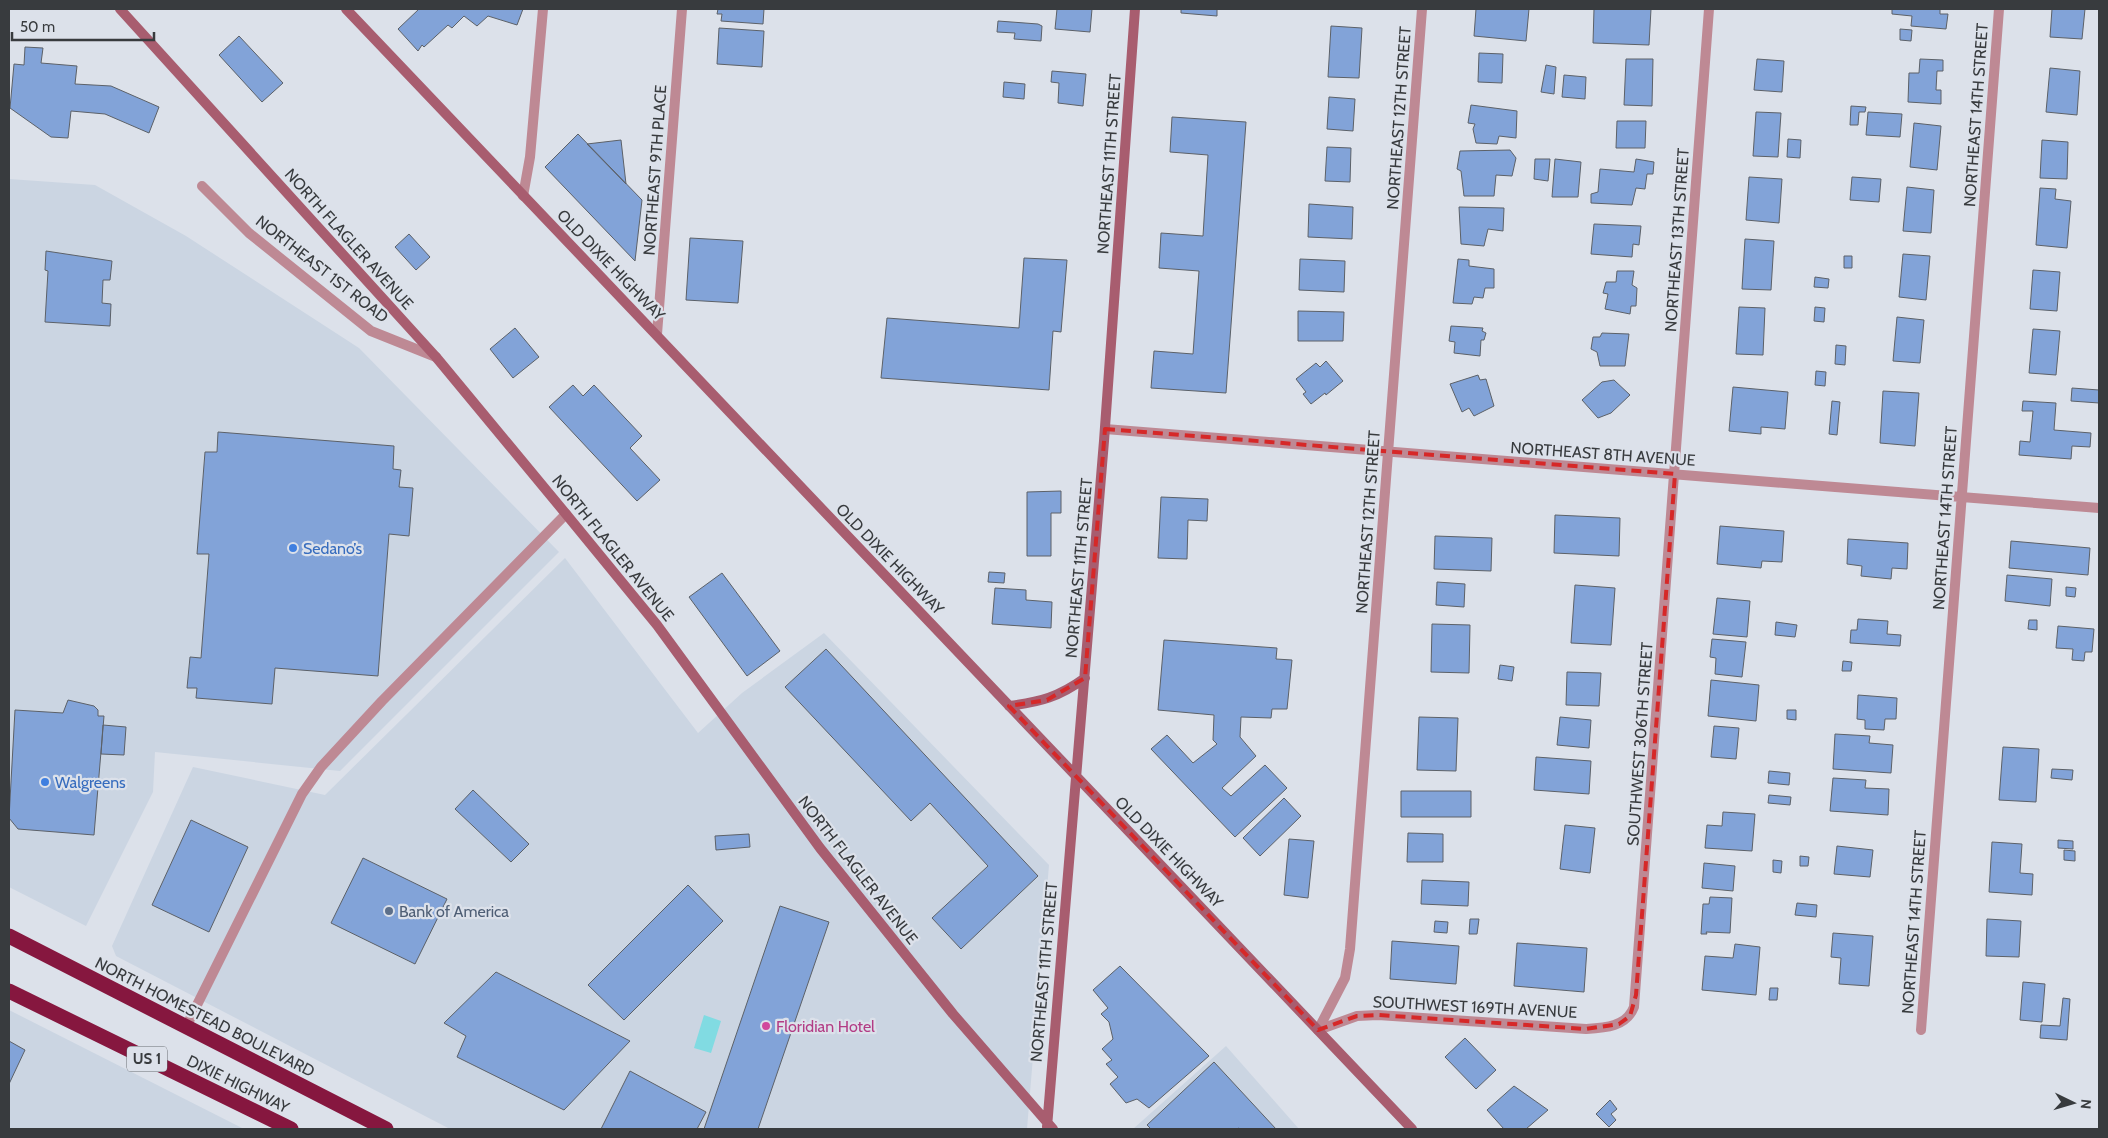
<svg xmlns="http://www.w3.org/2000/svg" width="2108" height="1138" font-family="Cabin,sans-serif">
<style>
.built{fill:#cbd5e2}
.water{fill:#81dbe2}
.building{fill:#82a3d8;stroke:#5c6168}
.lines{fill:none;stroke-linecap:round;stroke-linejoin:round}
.street{stroke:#be8994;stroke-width:10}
.secondary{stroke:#a85d6f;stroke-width:10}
.highway{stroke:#86173f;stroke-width:15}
.marked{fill:none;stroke:#d62828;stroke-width:4;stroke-dasharray:10 6;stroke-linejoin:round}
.shop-dot{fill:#3f7fe0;stroke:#dce1ea;stroke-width:2}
.service-dot{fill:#5c6f8a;stroke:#dce1ea;stroke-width:2}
.hotel-dot{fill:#d1479c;stroke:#dce1ea;stroke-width:2}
.labels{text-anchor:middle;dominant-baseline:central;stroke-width:4.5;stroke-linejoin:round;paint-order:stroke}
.shield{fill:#dce1ea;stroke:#696d72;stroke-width:1}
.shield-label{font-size:15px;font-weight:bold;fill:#383b3e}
.street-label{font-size:16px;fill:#383b3e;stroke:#dce1ea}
.shop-label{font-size:16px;fill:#366cbe;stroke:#dce1ea;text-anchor:start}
.service-label{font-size:16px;fill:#4e5e75;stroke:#dce1ea;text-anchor:start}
.hotel-label{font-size:16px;fill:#b23c85;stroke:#dce1ea;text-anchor:start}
</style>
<rect width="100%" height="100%" fill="#dce1ea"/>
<path class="built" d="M9,179L95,185L186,236L359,348L559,552L340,771L155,752L153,792L86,926L9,887Z
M565,558L698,733L742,693L824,633L1049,865L1027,1129H450L116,956L112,946L193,767L325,795Z
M9,1010L244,1129H9Z
M1226,1046L1299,1129H1133Z"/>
<path class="water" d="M704,1015L721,1021L711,1053L694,1048Z"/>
<path class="building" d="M419,9H523L517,25L488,16L477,26L464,16L452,28L448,25L424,47L422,45L418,51L398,29Z
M718,9H764L763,24L721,21L722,14H717Z
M1057,9H1092L1090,32L1055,29Z
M1181,9H1217V16L1181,13Z
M1476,9H1529L1526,41L1474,36Z
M1594,9H1651L1649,45L1593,43Z
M1892,9H1940V14H1948L1946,29L1911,26L1912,16L1892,14Z
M2052,9H2085L2082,39L2050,37Z
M998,21L1038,24L1042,26L1041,41L1014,39L1015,33L997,32Z
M1331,26L1362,28L1359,78L1328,77Z
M719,28L764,31L762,67L717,64Z
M1900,29L1912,30L1911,41L1900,40Z
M239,36L283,83L262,102L219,55Z
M25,47L43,48L41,63L77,66L75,84L111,86L159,107L149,133L105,114L71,111L68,138L51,137L10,108L14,64L24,65Z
M1479,53L1503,54L1502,83L1478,82Z
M1626,59H1653L1652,106L1624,105Z
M1757,59L1784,61L1782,92L1754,90Z
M1920,59L1943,60V71H1937L1936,90H1941V104L1908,102L1909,73H1919Z
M1546,65L1556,67L1554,94L1541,92Z
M2050,68L2080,71L2077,115L2046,112Z
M1052,71L1086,74L1083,106L1058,103L1059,83L1051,82Z
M1564,75L1586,77L1585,99L1562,97Z
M1004,82L1025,84L1024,99L1003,97Z
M1329,97L1355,99L1353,131L1327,129Z
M1471,105L1517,111L1516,138L1499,136L1497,144L1476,143L1473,129L1475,124L1468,123Z
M1851,106L1866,107L1865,112H1859L1858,125H1850Z
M1756,112L1781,113L1778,157L1753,156Z
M1868,112L1902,114L1900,137L1866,135Z
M1172,117L1246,122L1226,393L1151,388L1154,351L1193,354L1199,271L1159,268L1161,233L1203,236L1208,155L1170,152Z
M1617,121H1646L1645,148H1616Z
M1914,123L1941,126L1937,170L1910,167Z
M578,134L642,200L635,261L545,167Z
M1788,139L1801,140L1800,158L1787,157Z
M621,140L626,184L587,144Z
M2042,140L2068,142L2067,179L2040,178Z
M1327,147L1351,148L1350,182L1325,181Z
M1510,150L1516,158L1512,176L1496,175L1494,196H1464L1461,171L1457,169L1460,151Z
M1535,159H1550L1548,181L1534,179Z
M1555,159L1581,162L1578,197H1552Z
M1636,159L1654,162L1653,174H1647L1645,189L1636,188L1632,205L1591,203V194L1598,192L1600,169L1634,172Z
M1749,177L1782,179L1779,223L1746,220Z
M1852,177L1881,179L1879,202L1850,200Z
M1907,187L1934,190L1931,233L1903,231Z
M2040,188L2056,189L2055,199L2071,201L2067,248L2036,245Z
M1309,204L1353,207L1352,239L1308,237Z
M1459,207L1504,208L1503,231L1488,229L1484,246L1461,244Z
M1594,224L1641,226L1639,245L1633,244L1632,257L1591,254Z
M409,234L430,257L416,270L395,247Z
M690,238L743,241L738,303L686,300Z
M1745,239L1774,241L1771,290L1742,289Z
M46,251L112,261L110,280H103L102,303L111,304L110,326L45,322L48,271L45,270Z
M1903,254L1930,256L1926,300L1899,297Z
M1844,256H1852V268H1844Z
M1024,258L1067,260L1061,332L1053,331L1049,390L881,378L887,318L1019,328Z
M1300,259L1345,261L1344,292L1299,290Z
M1458,259L1469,260V266L1494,269V288H1485L1483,298L1474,297L1472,304L1453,303Z
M2033,270L2060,272L2057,311L2030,309Z
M1617,271H1634L1632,285L1637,288L1636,306H1631L1630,314L1605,309L1608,294L1603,293L1606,282H1616Z
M1815,277L1829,279L1828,288L1814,287Z
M1739,307L1765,308L1763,355L1736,354Z
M1815,307L1825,308L1824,322L1814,321Z
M1298,311L1344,312L1343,341H1298Z
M1897,317L1924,320L1920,363L1893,361Z
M1451,326L1483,328L1482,331L1486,333L1484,340H1481L1480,356L1454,353L1455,342L1449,341Z
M515,328L539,357L513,378L490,349Z
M2033,329L2060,331L2056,375L2029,373Z
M1602,333L1629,334L1625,366H1600L1597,352L1591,349L1593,337H1600Z
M1836,345L1846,346L1845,365L1835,364Z
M1326,361L1343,381L1326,395L1325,393L1311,404L1303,394L1306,392L1296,379L1316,363L1320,367Z
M1816,371L1826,372L1825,386L1815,385Z
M1478,375L1480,380L1486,379L1494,406L1474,416L1469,408L1462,412L1450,384Z
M1614,380L1630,395L1611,413L1598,418L1582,400L1602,382Z
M573,385L583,396L594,385L642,436L630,448L660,480L637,501L549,407Z
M1733,387L1788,392L1785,429L1761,427V434L1729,431Z
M2072,388L2099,390V403L2071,401Z
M1883,391L1919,393L1915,446L1880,443Z
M1832,401L1840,402L1837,435L1829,434Z
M2023,401L2056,403L2054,430L2091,433L2090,447L2072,446L2071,459L2019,455L2020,441L2030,442L2033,411H2022Z
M218,432L394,446L393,469L401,470L399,487L413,488L409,536L389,534L378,676L275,668L272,704L196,698L197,688H187L190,657L201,658L209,554H197L205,452H217Z
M1061,491V513H1051V556H1027V492Z
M1161,497L1208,499L1207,521L1188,520L1187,559L1158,558Z
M1555,515L1620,518L1619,556L1554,553Z
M1720,526L1784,531L1782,562L1762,561L1761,568L1717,564Z
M1435,536L1492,538L1491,571L1434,569Z
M1848,539L1908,543L1907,569L1892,568L1891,579L1861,576L1862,566L1847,564Z
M2011,541L2090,548L2088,575L2009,568Z
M989,572L1005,573L1004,583L988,582Z
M722,573L780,651L747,676L689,597Z
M2007,575L2052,579L2050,606L2005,601Z
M1437,582L1465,584L1464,607L1436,605Z
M1575,585L1615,588L1611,645L1571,643Z
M2066,587L2076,588L2075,597L2066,596Z
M995,588L1026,590V600L1052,602L1051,628L992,624Z
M1717,598L1750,601L1747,637L1713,634Z
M1858,619L1888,621L1887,634L1901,635L1900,646L1850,643L1851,630H1857Z
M2029,620H2037V630L2028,629Z
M1776,622L1797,625L1795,637L1775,635Z
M1432,624L1470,625L1469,673L1431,672Z
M2058,626L2094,629L2092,652H2085L2084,661L2072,660L2073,649L2056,648Z
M1712,639L1746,642L1742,677L1715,674L1716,658L1710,657Z
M1164,640L1277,648L1276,659L1292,660L1287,709H1272L1271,718L1241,717L1240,737L1256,756L1222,788L1231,796L1265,765L1287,788L1235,837L1151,749L1167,735L1193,763L1217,744L1213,740L1214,715L1158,710Z
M826,649L1038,876L961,949L932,918L988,866L930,803L911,821L785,687Z
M1843,661L1852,662L1851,671H1842Z
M1500,665L1514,667L1512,681L1498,679Z
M1567,672L1601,673L1599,706L1566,705Z
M1711,680L1759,685L1756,721L1708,716Z
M1858,695L1897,698L1896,719H1885L1884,730L1865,729V720L1857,719Z
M68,700L94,706L98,710V716H104L94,835L18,829L9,818L15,710L63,713Z
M1787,710H1796V720L1787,719Z
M1419,717L1458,718L1456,771L1417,770Z
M1560,717L1591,720L1589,748L1557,745Z
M103,725L126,727L124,755L101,754Z
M1714,726L1739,728L1736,759L1711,757Z
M1835,734L1870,736L1869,743L1893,745L1891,773L1833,769Z
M2003,747L2039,749L2036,802L1999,800Z
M1536,757L1591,761L1589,794L1534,790Z
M2052,769L2073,770L2072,780L2051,778Z
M1769,771L1790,773L1789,785L1768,783Z
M1833,778L1866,780L1865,788L1889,789L1888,815L1830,811Z
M473,790L529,844L511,862L455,809Z
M1401,791H1471V817H1401Z
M1769,795L1791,797L1790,805L1768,803Z
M1284,798L1301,816L1260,856L1243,838Z
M1723,812L1755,814L1752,851L1705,848L1707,825L1722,826Z
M191,820L248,847L209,932L152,905Z
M1565,825L1595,828L1590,873L1560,869Z
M1408,833L1443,834V862H1407Z
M749,834L750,847L716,850L715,836Z
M1289,839L1314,841L1308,898L1284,895Z
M2058,840L2073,841V849L2058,848Z
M1992,842L2022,844L2020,873L2033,874L2032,895L1989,892Z
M1837,846L1873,850L1870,877L1834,874Z
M2064,850L2075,851V861L2064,860Z
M1800,856L1809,857L1808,866H1800Z
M363,858L447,899L415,964L331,923Z
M1773,860L1782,861L1781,873L1773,872Z
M1704,863L1735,866L1733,891L1702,888Z
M1422,880L1469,882L1468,906L1421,904Z
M688,885L723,921L624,1020L588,985Z
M1710,897L1732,898L1730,933L1706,932L1707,934H1701L1703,904H1709Z
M1797,903L1817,905L1816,917L1795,915Z
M780,906L829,922L758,1129H704Z
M1470,919H1479L1477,934H1469Z
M1987,919L2021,921L2019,957L1986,956Z
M1435,921L1448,922L1447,933L1434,932Z
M1833,933L1873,936L1869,986L1839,984L1841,958L1831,957Z
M1392,941L1459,946L1456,984L1390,979Z
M1517,943L1587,948L1584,992L1514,986Z
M1735,944L1760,947L1756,995L1702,990L1705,956L1733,958Z
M1120,966L1209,1056L1149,1108L1137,1099L1126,1103L1110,1084L1118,1077L1106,1064L1112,1060L1102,1049L1113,1039L1109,1022L1101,1014L1108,1008L1093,990Z
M496,972L630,1041L564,1110L457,1057L466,1036L444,1023Z
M2023,982L2045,984L2042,1022L2020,1020Z
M1770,988H1778L1777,1000H1769Z
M2063,998L2070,999L2067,1040L2040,1038L2041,1025L2060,1026Z
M1465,1038L1496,1070L1476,1089L1445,1057Z
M9,1041L25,1050L9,1084Z
M1214,1062L1276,1129H1240L1239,1128L1237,1129H1151L1147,1125Z
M630,1071L706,1112L697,1129H601Z
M1514,1086L1548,1110L1526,1129H1504L1487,1110Z
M1610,1100L1617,1109L1611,1114L1616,1120L1609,1127L1596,1114Z"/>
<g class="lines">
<path class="street" d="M202,186L249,233L371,331L436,357
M523,196L530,157L543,9
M657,334L682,9
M1105,429L2099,508
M186,1027L302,794L321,767L382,701L566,514
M1318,1030L1357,1016L1378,1015L1586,1029C1605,1028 1626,1027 1634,1007L1709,9
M1318,1030L1345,978L1350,949L1422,9
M1921,1030L1999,9"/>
<path class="secondary" d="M120,9L436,357L566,514L657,625L820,848L953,1014L1053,1129
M346,9L1412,1129
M1009,706C1040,702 1059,697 1085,678
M1047,1127L1104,441L1135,9"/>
<path class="highway" d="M9,936L386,1129
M9,991L291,1129"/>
</g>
<path class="marked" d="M1105,429L1675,474L1636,995L1630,1016L1619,1024L1586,1029L1378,1015L1357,1016L1318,1030L1009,706L1047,700L1085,678Z"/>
<g class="shop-dot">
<circle cx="293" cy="548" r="5"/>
<circle cx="45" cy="782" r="5"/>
</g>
<circle class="service-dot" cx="389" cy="911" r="5"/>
<circle class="hotel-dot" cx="766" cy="1026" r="5"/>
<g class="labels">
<rect class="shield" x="127" y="1046.5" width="40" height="25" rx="4"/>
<g class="shield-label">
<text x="147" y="1059">US 1</text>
</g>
<g class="street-label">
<text transform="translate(1976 115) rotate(-86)">NORTHEAST 14TH STREET</text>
<text transform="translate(1399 118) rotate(-86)">NORTHEAST 12TH STREET</text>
<text transform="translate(1109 164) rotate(-86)">NORTHEAST 11TH STREET</text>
<text transform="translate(655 170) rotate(-86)">NORTHEAST 9TH PLACE</text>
<text transform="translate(349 239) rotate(48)">NORTH FLAGLER AVENUE</text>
<text transform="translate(1677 240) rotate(-86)">NORTHEAST 13TH STREET</text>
<text transform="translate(611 265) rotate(46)">OLD DIXIE HIGHWAY</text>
<text transform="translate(322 269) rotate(38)">NORTHEAST 1ST ROAD</text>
<text transform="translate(1603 454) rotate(4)">NORTHEAST 8TH AVENUE</text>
<text transform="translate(1945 518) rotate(-86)">NORTHEAST 14TH STREET</text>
<text transform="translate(1368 522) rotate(-86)">NORTHEAST 12TH STREET</text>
<text transform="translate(613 548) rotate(51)">NORTH FLAGLER AVENUE</text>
<text transform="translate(890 559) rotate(46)">OLD DIXIE HIGHWAY</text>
<text transform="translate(1079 568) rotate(-85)">NORTHEAST 11TH STREET</text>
<text transform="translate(1640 744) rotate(-86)">SOUTHWEST 306TH STREET</text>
<text transform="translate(1169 852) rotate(46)">OLD DIXIE HIGHWAY</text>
<text transform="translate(858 870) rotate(52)">NORTH FLAGLER AVENUE</text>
<text transform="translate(1914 922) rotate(-86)">NORTHEAST 14TH STREET</text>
<text transform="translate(1044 972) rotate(-85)">NORTHEAST 11TH STREET</text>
<text transform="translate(1475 1007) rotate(3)">SOUTHWEST 169TH AVENUE</text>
<text transform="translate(205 1017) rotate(27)">NORTH HOMESTEAD BOULEVARD</text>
<text transform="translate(238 1084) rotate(26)">DIXIE HIGHWAY</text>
</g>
<g class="shop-label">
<text x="303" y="548">Sedano’s</text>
<text x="55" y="782">Walgreens</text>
</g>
<g class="service-label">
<text x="399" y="911">Bank of America</text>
</g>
<g class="hotel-label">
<text x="776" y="1026">Floridian Hotel</text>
</g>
</g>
<rect width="2108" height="1138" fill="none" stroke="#383b3e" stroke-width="20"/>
<g transform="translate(2073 1103) rotate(95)" stroke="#dce1ea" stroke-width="4" paint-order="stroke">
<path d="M0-4L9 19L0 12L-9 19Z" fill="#383b3e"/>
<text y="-8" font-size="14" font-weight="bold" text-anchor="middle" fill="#383b3e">N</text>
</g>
<path d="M12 32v8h142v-8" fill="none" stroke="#383b3e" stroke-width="2.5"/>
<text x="20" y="32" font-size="15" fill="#383b3e" stroke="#dce1ea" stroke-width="4" paint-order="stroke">50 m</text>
</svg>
